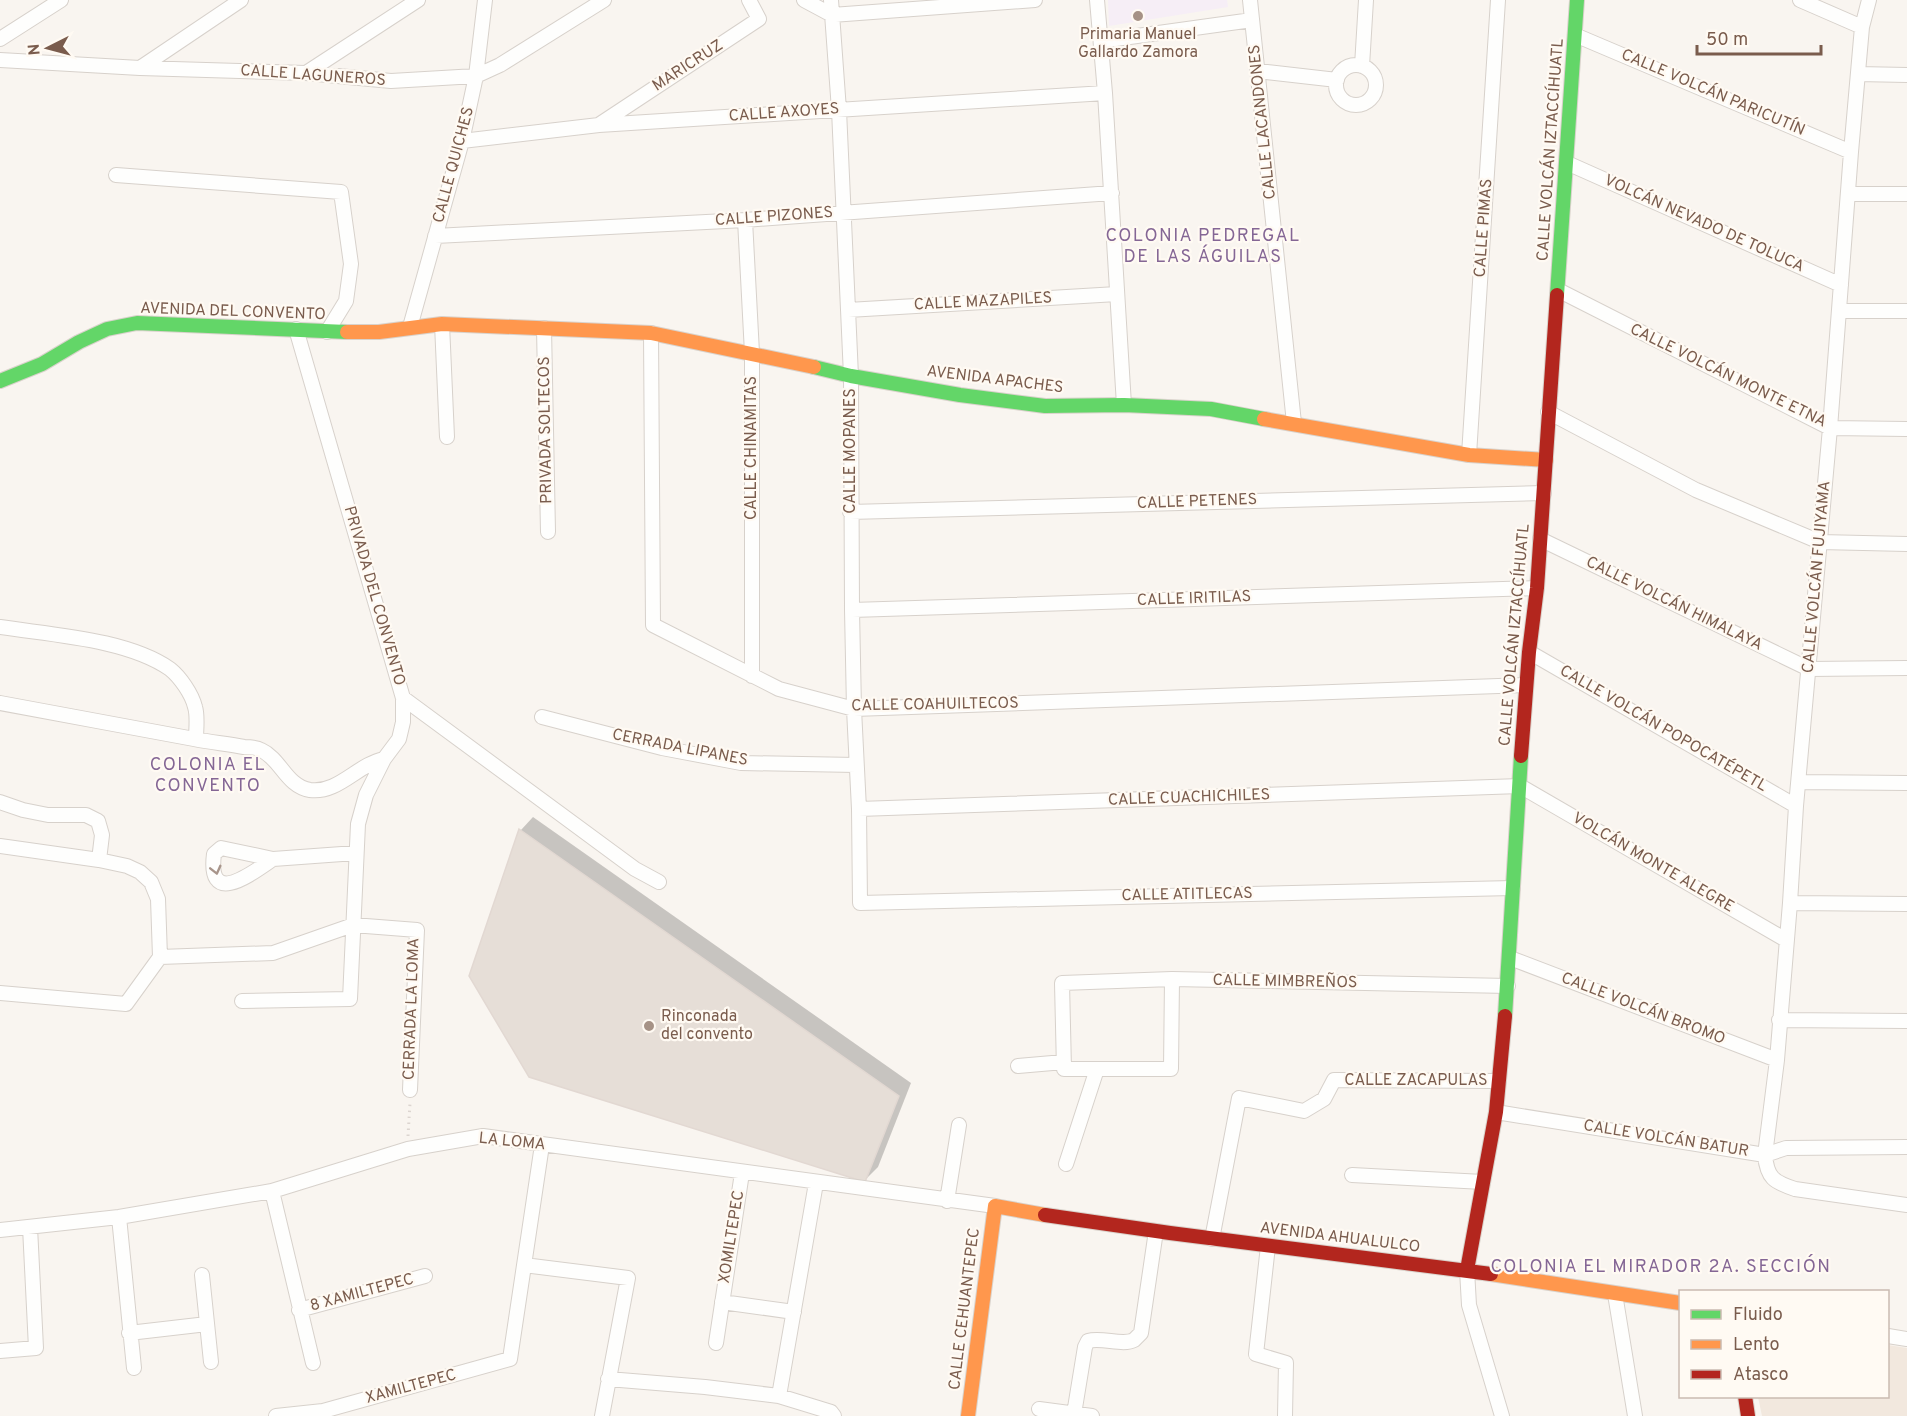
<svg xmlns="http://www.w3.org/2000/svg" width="1907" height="1416" font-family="Overpass,sans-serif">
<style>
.residential{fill:#f2e8de}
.education{fill:#f6eef6}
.shadow{fill:#0003}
.building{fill:#e6ded7;stroke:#e2d8d2;stroke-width:1.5}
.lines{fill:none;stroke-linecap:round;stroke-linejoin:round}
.street-casing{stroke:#d7d1cb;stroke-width:16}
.fast-casing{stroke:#d9d2cb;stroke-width:16}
.slow-casing{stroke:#d9d2cb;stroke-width:16}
.jam-casing{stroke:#d9d2cb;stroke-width:16}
.path{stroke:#dcd5d0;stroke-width:3;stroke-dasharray:1.5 4.5;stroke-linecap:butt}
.street{stroke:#fefefd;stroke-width:14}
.fast{stroke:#63d668;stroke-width:14}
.slow{stroke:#ff974d;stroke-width:14}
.jam{stroke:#b3261e;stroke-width:14}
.oneway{stroke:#a8958b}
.poi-dot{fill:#a69286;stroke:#fffaf3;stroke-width:2}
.labels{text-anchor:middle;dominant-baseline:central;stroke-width:4.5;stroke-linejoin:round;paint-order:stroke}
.poi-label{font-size:16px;fill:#7a5c4d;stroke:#fffaf3}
.street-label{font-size:16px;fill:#7a5c4d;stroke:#fffaf3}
.neighbourhood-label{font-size:18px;letter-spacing:1.5px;fill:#846695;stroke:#fffaf3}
</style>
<rect width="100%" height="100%" fill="#f9f5f0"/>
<path class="residential" d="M1888,1345L1907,1348V1416H1762L1758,1397L1888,1396Z"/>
<path class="education" d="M1108,0H1227L1228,7L1109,26Z"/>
<path class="shadow" d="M533,817L911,1083L878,1167L865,1180L471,975L521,830Z"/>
<path class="building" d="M519,829L899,1096L865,1182L529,1077L469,976Z"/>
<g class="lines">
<defs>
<path id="street" d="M804,0L832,15L1035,0
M831,0L839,110L851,376L852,610L854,709L859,809L860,903L1513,888
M1097,0L1105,93L1124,405
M1250,0L1294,423
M1800,0L1862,27
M1869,0L1862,27L1851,152L1830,428L1796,806L1790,903L1777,1060L1765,1155C1767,1178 1774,1182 1795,1189L1907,1205
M1575,35L1851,152
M0,39L61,0
M1101,41L1252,20
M0,60L140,68L306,73L391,81L476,76L500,65L604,0
M1336 85a20 20 0 1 1 40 0a20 20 0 1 1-40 0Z
M1362,66L1366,0
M140,68L241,0
M1258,71L1337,80
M306,73L418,0
M1858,74L1907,75
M600,124L759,19L749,0
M462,141L599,125L1105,93
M1567,163L1841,285
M116,175L341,192L351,264L346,301L327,332
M1848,194H1907
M745,220L752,353V676
M435,236L745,220L1112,193
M1558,290L1830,428L1907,429
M848,310L1117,294
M1839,311H1907
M442,324L447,437
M410,327L462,141L476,76L485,0
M544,328L548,532
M296,329L403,698L635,869L659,882
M651,333L653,625L779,689L854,709L1526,685
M1548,412L1696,490L1820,542L1907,544
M1469,455L1498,0
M850,512L1544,493
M1540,539L1809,669L1907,668
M852,610L1537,588
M0,627C51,635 127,639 170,669C180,677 192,694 195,707C198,716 196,729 196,739
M1529,652L1796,806
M0,703C65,715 129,727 194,739C210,742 227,744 244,747C249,747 256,747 261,750C281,759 286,786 310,790C338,794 358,764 384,759
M542,717L662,748L741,763L856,765
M1799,782L1907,783
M0,802L23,810L48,815H86L98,821L102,835L99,860
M859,809L1520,786L1786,940
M0,846L99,860L127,866L140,872L151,882L158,899L160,957L126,1004L0,993
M273,859C251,874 207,908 214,854L221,848L273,859L342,854H356
M1790,903L1907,904
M160,957L273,953L353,925L417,930L410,1090
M1510,958L1777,1060
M1172,979L1171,1069H1064L1062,983L1172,979L1508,986
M242,1001L350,999L358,824L366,795L384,759L399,739L403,722V698
M1779,1020L1907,1021
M1018,1066L1064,1062
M1496,1112L1765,1155L1786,1148L1907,1147
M1066,1164L1097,1069
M1352,1175L1483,1182
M272,1191L313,1363
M947,1201L959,1125
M119,1217L134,1368
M0,1230L119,1217L272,1191L408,1149L483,1136L995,1206
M1212,1239L1239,1098L1304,1111L1324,1099L1334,1080L1499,1081
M1268,1246L1256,1354L1286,1363L1285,1416
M524,1265L628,1278L602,1416
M1467,1270L1469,1305L1502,1416
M202,1275L211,1362
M1615,1294L1635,1416
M722,1302L794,1312
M299,1310L425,1276
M129,1333L207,1324
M1888,1336L1907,1339
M716,1343L742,1173
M0,1351L36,1348L30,1227
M608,1379L705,1387L779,1396L831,1412L834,1416
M779,1396L816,1183
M1039,1409L1092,1416
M1074,1414L1085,1347L1088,1341C1102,1337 1123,1346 1134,1340C1135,1339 1140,1334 1141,1333L1156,1231
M276,1416L323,1411L510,1359L542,1145"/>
<path id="fast" d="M1557,295L1577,0
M814,367L851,376L960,395L1045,406L1124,405L1211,409L1264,419
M0,381L42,364L79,342L107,329L137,323L347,332
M1505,1016L1521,756"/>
<path id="slow" d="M347,332H379L442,324L651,333L814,367
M1264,419L1469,455L1546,460
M1491,1274L1680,1303
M968,1416L995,1206L1045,1215"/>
<path id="jam" d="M1521,756L1529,652L1537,588L1557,295
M1045,1215L1170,1233L1491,1274
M1467,1270L1496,1112L1505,1016
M1745,1396L1748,1416"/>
</defs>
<use href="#street" class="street-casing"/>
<use href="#fast" class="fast-casing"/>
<use href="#slow" class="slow-casing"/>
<use href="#jam" class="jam-casing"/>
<path class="path" d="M408,1136L410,1103"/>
<use href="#street" class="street"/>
<use href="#fast" class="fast"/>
<use href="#slow" class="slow"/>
<use href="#jam" class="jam"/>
</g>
<defs><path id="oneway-chevron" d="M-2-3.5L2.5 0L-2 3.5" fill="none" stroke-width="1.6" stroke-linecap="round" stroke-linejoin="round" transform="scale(1.5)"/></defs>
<use class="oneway" href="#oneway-chevron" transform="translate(216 870) rotate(76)"/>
<g class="poi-dot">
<circle cx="1138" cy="16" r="6"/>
<circle cx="649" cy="1026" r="6"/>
</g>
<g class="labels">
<g class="poi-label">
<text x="1138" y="35">Primaria Manuel<tspan x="1138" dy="18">Gallardo Zamora</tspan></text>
<text x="661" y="1017" text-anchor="start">Rinconada<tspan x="661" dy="18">del convento</tspan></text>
</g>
<g class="street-label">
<text transform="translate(688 66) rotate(-33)">MARICRUZ</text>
<text transform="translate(313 76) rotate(4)">CALLE LAGUNEROS</text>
<text transform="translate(1713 93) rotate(23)">CALLE VOLCÁN PARICUTÍN</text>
<text transform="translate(784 113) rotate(-4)">CALLE AXOYES</text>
<text transform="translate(1263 122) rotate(-96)">CALLE LACANDONES</text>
<text transform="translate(1551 150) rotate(-86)">CALLE VOLCÁN IZTACCÍHUATL</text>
<text transform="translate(454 165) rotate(-75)">CALLE QUICHES</text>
<text transform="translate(774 217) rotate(-4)">CALLE PIZONES</text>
<text transform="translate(1704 224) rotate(24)">VOLCÁN NEVADO DE TOLUCA</text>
<text transform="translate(1484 228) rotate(-86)">CALLE PIMAS</text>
<text transform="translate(983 302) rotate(-3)">CALLE MAZAPILES</text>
<text transform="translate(233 312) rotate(2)">AVENIDA DEL CONVENTO</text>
<text transform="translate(1728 376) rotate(26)">CALLE VOLCÁN MONTE ETNA</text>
<text transform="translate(995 380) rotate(7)">AVENIDA APACHES</text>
<text transform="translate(546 430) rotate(-91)">PRIVADA SOLTECOS</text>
<text transform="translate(752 448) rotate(-90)">CALLE CHINAMITAS</text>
<text transform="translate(851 451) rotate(-90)">CALLE MOPANES</text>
<text transform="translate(1197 502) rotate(-2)">CALLE PETENES</text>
<text transform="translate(1817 577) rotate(-85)">CALLE VOLCÁN FUJIYAMA</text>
<text transform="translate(374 596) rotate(74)">PRIVADA DEL CONVENTO</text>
<text transform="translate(1194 599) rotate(-2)">CALLE IRITILAS</text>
<text transform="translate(1674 604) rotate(26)">CALLE VOLCÁN HIMALAYA</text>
<text transform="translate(1515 635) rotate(-85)">CALLE VOLCÁN IZTACCÍHUATL</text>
<text transform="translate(935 705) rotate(-1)">CALLE COAHUILTECOS</text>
<text transform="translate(1663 729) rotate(30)">CALLE VOLCÁN POPOCATÉPETL</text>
<text transform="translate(680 748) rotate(11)">CERRADA LIPANES</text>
<text transform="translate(1189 798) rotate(-2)">CALLE CUACHICHILES</text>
<text transform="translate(1653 863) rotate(30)">VOLCÁN MONTE ALEGRE</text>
<text transform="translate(1187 895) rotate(-1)">CALLE ATITLECAS</text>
<text transform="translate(1285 982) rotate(1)">CALLE MIMBREÑOS</text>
<text transform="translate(412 1009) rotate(-88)">CERRADA LA LOMA</text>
<text transform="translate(1643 1009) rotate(21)">CALLE VOLCÁN BROMO</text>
<text x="1416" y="1081">CALLE ZACAPULAS</text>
<text transform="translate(1666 1139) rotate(9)">CALLE VOLCÁN BATUR</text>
<text transform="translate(512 1142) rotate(6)">LA LOMA</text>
<text transform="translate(732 1237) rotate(-81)">XOMILTEPEC</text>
<text transform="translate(1340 1238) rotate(7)">AVENIDA AHUALULCO</text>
<text transform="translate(362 1293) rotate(-15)">8 XAMILTEPEC</text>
<text transform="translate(965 1309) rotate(-83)">CALLE CEHUANTEPEC</text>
<text transform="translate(411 1387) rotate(-15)">XAMILTEPEC</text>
</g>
<g class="neighbourhood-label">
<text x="1203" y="236">COLONIA PEDREGAL<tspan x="1203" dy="21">DE LAS ÁGUILAS</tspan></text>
<text x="208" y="765">COLONIA EL<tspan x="208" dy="21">CONVENTO</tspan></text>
<text x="1661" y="1267">COLONIA EL MIRADOR 2A. SECCIÓN</text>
</g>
</g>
<rect x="1679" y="1290" width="210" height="108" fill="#fffaf3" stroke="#cabbb1" stroke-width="1.5"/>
<rect x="1691" y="1310" width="30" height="9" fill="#63d668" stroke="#cabbb1" stroke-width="1.5"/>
<text x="1733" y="1320" font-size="18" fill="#7a5c4d">Fluido</text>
<rect x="1691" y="1340" width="30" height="9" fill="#ff974d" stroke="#cabbb1" stroke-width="1.5"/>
<text x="1733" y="1350" font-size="18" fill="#7a5c4d">Lento</text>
<rect x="1691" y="1370" width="30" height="9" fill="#b3261e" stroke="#cabbb1" stroke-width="1.5"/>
<text x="1733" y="1380" font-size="18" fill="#7a5c4d">Atasco</text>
<g transform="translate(48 48) rotate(264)" stroke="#fffaf3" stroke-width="4.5" paint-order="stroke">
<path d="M0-4.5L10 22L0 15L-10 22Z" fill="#7a5c4d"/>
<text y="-9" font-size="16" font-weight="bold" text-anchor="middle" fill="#7a5c4d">N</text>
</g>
<path d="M1697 45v9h124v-9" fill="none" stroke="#7a5c4d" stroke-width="3"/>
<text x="1706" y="45" font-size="18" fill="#7a5c4d" stroke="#fffaf3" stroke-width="4.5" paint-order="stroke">50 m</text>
</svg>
